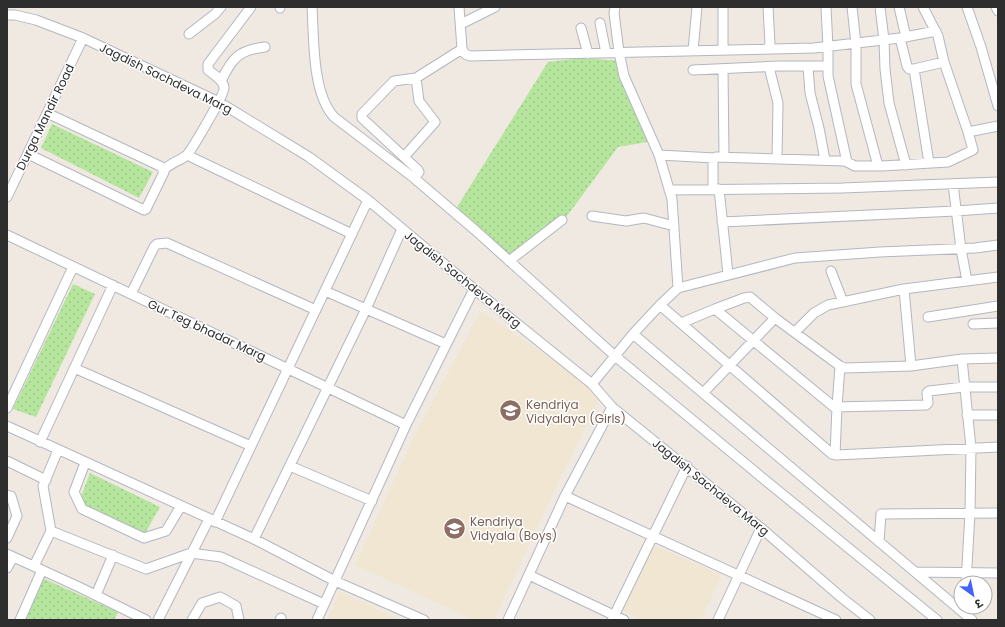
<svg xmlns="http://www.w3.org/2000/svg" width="1005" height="627" font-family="Poppins,'Noto Sans Devanagari',sans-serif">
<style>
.education{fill:#f0e6d1}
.grass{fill:url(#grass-dots)}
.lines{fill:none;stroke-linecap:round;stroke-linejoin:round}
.street-casing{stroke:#b4b7c1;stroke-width:11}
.street{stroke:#fff;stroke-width:9}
.labels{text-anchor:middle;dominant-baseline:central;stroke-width:3;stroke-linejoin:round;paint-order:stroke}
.street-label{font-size:12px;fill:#2e2e2e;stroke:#fff}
.education-label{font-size:12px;fill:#785e54;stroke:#fff;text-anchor:start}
</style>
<defs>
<pattern id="grass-dots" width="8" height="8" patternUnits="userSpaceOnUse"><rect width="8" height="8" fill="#b6e59e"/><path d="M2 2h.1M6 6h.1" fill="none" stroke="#9dc588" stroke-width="1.8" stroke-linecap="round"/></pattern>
</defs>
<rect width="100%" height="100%" fill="#efe9e1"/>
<path class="education" d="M481,311L602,394L554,491L494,620H475L355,565L418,429Z
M653,545L721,575L701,620H643L623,611Z
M339,592L401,620H327Z"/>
<path class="grass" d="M582,58L625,61L647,142L618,147L561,224L510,263L457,207L548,62Z
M52,124L153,172L139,198L41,148Z
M73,284L95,294L36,417L13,409Z
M90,473L160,507L143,537L76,509Z
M40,577L118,612L114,620H23Z"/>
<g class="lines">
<defs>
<path id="street" d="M280,7V8
M312,7C314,39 312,93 334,117L414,178L475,230L615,356L765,480L937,620
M459,7L462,49L465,54L470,56L814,48L900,38
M615,7L614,13L619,52L624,76L659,155L672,199L678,288
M826,7L828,47V76L847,162
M852,7L856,44V84L878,166
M880,7L884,40L885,69L889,103L906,165
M899,7L906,37
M967,7L981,47L998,106
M996,7L998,11
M7,15H15L36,20L83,38L219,102L309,157L368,200L474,289L592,384L612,407L761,528L842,598L870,620
M600,23L606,53
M461,24L495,7
M581,28L588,54
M936,31L900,38L907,66L909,69H914L944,62
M189,34L215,14L221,7
M768,49L770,44L768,7
M723,50V7
M693,51L697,7
M769,67L778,103L777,159
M808,67L810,93L819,128L825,160
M723,69L724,157
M914,69L929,163
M693,70L779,66H828
M221,81C232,58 239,50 265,47
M968,132L998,126
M28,154L144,210L146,209L164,172L162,167L47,113
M187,155L352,234
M659,155L715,158
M404,157L435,122L419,101L416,78
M164,170C170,163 180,161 187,155C192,149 225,94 224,88C224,80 213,74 208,70V64L251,7
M414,178L419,172L418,170L362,118V114L394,81L416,78L462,49
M953,184L961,249L967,281
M713,189V160L716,157L845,161L855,166H882L948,162L973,150L968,132L944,62L938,36L923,7
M719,189L728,274
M669,190L842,188L998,182
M7,197L83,38
M592,216L626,221L644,218L674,226
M722,222L956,211L998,208
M7,235L406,425
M509,261L562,220
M831,271L843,302
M904,289L911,366
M325,291L446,344
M131,294L154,247L157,244L167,243L316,310
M660,305L832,454L837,455L998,447
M715,309L744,298L750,297L775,318
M928,317L998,306
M681,323L715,309L834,407L926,405L928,403L927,393L929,391L964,387H998
M973,324L998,323
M795,332L814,313L828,305L904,289L998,277
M633,334L972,620
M962,359L971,448L970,513L966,583
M74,368L251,446
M592,384L633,334L660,305L678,288L795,258L880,252L975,248L998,245
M703,393L775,318L840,366L845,368L911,366L962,359L998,358
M7,408L73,267
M967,415H998
M7,426L254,539L335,581L424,620
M40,442L113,285
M58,450L43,486L51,531L146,569L191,553L221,557L324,604
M835,455L837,407L840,366
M7,461L46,480
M85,463L74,492L82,509L144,538L166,531L181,506
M290,466L372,501
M7,495L11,496L17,516L7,538
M565,496L836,620
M215,522L368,200
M254,539L366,309L402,229
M879,542L881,514L998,513
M7,554L79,587L146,620
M34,566L51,531
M7,568L13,557
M915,572L998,573
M529,575L624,620
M96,595L113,555
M20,620L42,570
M158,620L209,519
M192,620L202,603L220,597L236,606L239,620
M280,620L281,618
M317,620L406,425L474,289
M508,620L565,496L612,407
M612,620L687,466
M718,620L761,528"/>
</defs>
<use href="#street" class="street-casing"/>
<use href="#street" class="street"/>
</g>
<defs>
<symbol id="school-disc" viewBox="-11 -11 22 22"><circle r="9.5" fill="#8d6e63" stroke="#fff"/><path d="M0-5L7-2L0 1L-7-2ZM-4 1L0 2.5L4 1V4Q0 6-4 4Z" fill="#fff"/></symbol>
</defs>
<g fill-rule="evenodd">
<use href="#school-disc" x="498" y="398" width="25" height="25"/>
<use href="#school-disc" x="442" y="516" width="25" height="25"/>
</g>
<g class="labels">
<g class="street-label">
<text transform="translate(166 78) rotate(26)">Jagdish Sachdeva Marg</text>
<text transform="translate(45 117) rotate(-64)">Durga Mandir Road</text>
<text transform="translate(463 279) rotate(39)">Jagdish Sachdeva Marg</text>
<text transform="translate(207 330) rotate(25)">Gur Teg bhadar Marg</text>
<text transform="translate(711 487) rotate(39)">Jagdish Sachdeva Marg</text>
</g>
<g class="education-label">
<text x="526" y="404">Kendriya<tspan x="526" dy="14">Vidyalaya (Girls)</tspan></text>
<text x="470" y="521">Kendriya<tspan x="470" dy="14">Vidyala (Boys)</tspan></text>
</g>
</g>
<rect width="1005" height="627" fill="none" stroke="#2e2e2e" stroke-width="16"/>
<g transform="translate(973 595) rotate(147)"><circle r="19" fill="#ffffff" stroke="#ababab"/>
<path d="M0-3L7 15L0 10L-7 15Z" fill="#4264fb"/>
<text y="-6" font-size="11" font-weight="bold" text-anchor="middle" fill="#2e2e2e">उ</text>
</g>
</svg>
